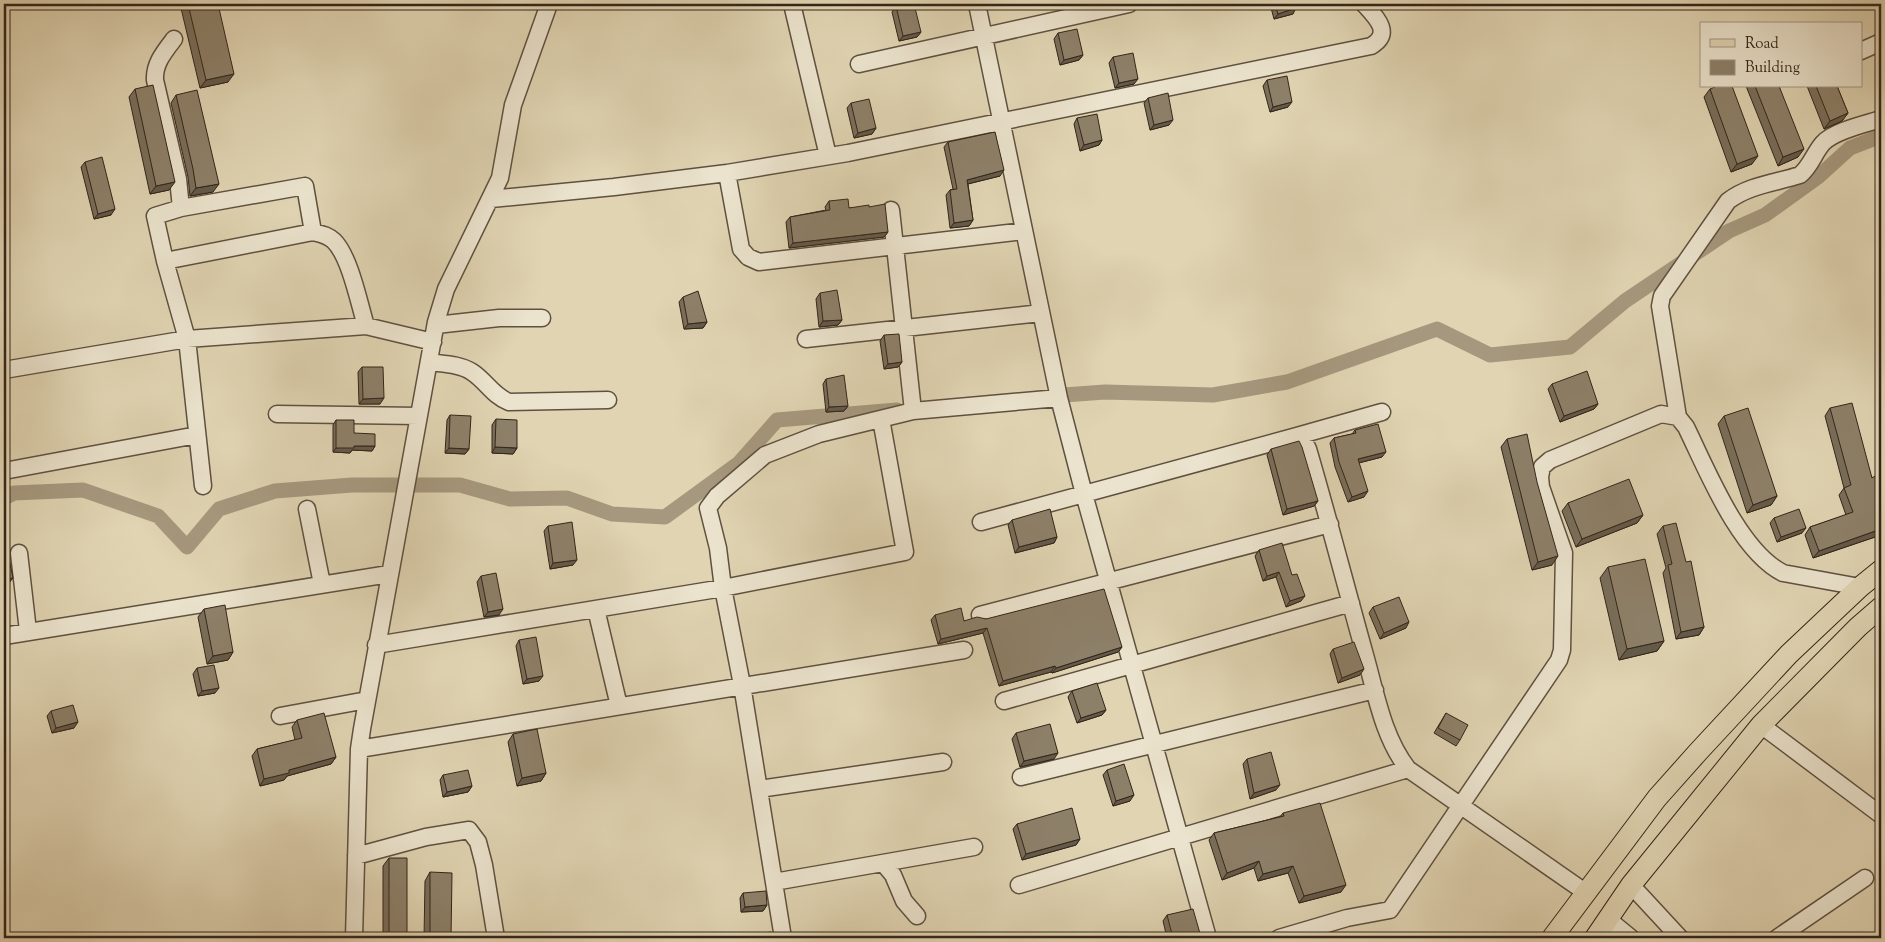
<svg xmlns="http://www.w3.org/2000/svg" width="1885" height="942" font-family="'Sorts Mill Goudy',serif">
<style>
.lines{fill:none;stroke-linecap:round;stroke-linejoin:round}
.canal{stroke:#a6987e;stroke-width:15}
.minor-casing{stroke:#5f5140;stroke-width:19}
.major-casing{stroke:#34251a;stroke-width:22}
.minor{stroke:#ebe3cd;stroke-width:16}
.major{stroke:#e0d4b2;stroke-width:20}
.wall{fill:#796e5a;stroke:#34251a}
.shaded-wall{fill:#635a4a;stroke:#34251a}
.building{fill:#8d8069;stroke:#34251a}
</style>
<rect width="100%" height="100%" fill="#e0d4b2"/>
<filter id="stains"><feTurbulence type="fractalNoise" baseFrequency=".004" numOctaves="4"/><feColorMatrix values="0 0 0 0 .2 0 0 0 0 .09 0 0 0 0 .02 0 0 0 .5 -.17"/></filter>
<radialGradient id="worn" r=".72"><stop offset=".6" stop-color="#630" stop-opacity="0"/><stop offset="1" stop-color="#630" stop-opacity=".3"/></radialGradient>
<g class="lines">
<path class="canal" d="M1064,395L1105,392L1213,395L1287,382L1437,329L1490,355L1570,347L1625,301L1729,231L1765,215L1818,177L1850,148L1881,136
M4,498L14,493L83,490L158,516L187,547L219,509L275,491L352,485H460L510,499L567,498L612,514L665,517L739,463L777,420L897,410"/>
<defs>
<path id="minor" d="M792,4L828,156
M977,4L1059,398L1084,494L1208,938
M174,39C164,52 154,64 155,80L178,179L181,208L155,216L165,261L187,339L203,486
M1861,51L1881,42
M859,64L1129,4
M727,173L741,249L748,257L759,262L1024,231
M491,199L614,187L727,173L848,153L1371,46C1393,33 1376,17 1364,4
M181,208L305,186L313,232
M891,210L913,411
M165,261L313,232C321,234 328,235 334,241C350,257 359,303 366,326
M436,325L499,318H542
M806,339L1041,313
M429,362C443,364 460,364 472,372C486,381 493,396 509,402L608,400
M4,370L187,339L366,326L433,342
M277,414L419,416
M1678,417L1660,306L1662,296L1728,201C1749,185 1775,183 1800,175C1811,166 1814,153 1823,143C1834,131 1865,124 1881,119
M1297,436L1382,412
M4,471L197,435
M307,509L322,584
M981,522L1297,436L1304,441L1308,449C1328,517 1346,587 1365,655C1376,694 1383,737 1408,769L1585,892
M19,553L28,631
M596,609L619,706
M980,615L1330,524
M4,636L389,574
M376,645L723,588L905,552L881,419
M1004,701L1351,603
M280,716L367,700
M1761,725L1881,815
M359,749L964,650
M1021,777L1375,690
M759,789L943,762
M356,856L426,837L469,830L478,842L484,865L496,938
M883,863L893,875L904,901L917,916
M774,882L974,847
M1019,885L1408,769
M1631,885L1680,938
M1609,920L1631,938
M354,938L359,749L362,729L436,322L446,289L500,178L513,105L549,4
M783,938L742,685L723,588L718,548L708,508L717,496L765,455L819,434L913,411L1059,398
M1279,938L1347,918L1390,910L1559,660L1562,650L1564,553L1541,487L1540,477L1542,467L1550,460L1661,414L1678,417L1686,427C1707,470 1739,551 1783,573L1860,587
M1777,938L1865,878"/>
<path id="major" d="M1552,938L1657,798L1698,752L1789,654L1860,587L1881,570
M1595,938L1631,885L1761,725L1858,627L1881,607"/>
</defs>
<use href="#minor" class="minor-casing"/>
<use href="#major" class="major-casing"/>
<use href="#minor" class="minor"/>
<use href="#major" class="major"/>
</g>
<path class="wall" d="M180,4H218L228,82L200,88Z
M1270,4H1295L1293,14L1274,19Z
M896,6L921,32L917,37L899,41L892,12Z
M1058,33L1083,55L1079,60L1060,65L1054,39Z
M1113,57L1134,84L1115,88L1109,63Z
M1267,80L1288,107L1270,112L1263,86Z
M1746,86H1779L1798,157L1778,166Z
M1807,86H1837L1848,113L1842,121L1824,129Z
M135,89L169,190L150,194L129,97Z
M1710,89L1752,164L1731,172L1704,97Z
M176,95L213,192L190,196L188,177L171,103Z
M1148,98L1169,125L1150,130L1144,103Z
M851,103L876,128L872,134L854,138L847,108Z
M1077,118L1102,140L1099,145L1080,151L1074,124Z
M948,142L1000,176L968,184L973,220L969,226L950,228L946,195L950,190L953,189L944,147Z
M85,162L111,215L94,219L81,167Z
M829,201L849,208L869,207L888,232L884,237L789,248L786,222L790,217L826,210L825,207Z
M820,293L842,320L838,325L819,327L816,299Z
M683,297L707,322L703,328L684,329L679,302Z
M884,335L902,362L898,367L884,369L880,341Z
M362,367L380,404H359L358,372Z
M826,379L848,406L844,411L826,412L823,384Z
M1552,384L1598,404L1594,409L1560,422L1548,389Z
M1830,408L1881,492V535L1813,558L1805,535L1810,527L1846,515L1839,495L1844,488L1825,416Z
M450,415L469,449L465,454L445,453L447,420Z
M1724,416L1777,496L1771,505L1747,513L1718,424Z
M496,419L517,448L513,454L492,453V425Z
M336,420L354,433L375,446L372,451L352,450L350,453L333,452V425Z
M1355,430L1382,457L1359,463L1364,497L1348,502L1335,467L1330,443L1334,438L1352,434Z
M1507,439L1552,565L1532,570L1501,447Z
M1271,449L1318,501L1314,506L1283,515L1267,455Z
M1568,503L1643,515L1637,523L1576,547L1562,511Z
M1774,518L1802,533L1777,542L1770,523Z
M1012,520L1057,537L1054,543L1015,553L1008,525Z
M548,526L573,565L550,569L544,531Z
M1663,526L1704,627L1699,635L1676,639L1663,573L1666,568L1657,534Z
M1259,550L1292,575L1301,601L1286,607L1276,577L1263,581L1255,556Z
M1608,567L1664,641L1657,651L1619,660L1600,578Z
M481,576L499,615L484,617L477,582Z
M1373,607L1406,628L1380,639L1369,613Z
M204,609L233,652L228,660L207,664L198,617Z
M935,615L964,621L986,619L1122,647L1118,652L1052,673L1051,672L999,686L983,633L938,644L931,620Z
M519,640L539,681L523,684L516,646Z
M1333,649L1360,675L1338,683L1330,654Z
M197,668L215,693L198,696L193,674Z
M1072,691L1106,710L1102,715L1077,723L1068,697Z
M51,711L74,728L52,733L47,716Z
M1446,713L1460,740L1456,746L1434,733Z
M297,720L336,757L331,764L287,776L284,780L260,786L252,756L257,749L295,740L292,727Z
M1016,733L1054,759L1020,767L1012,739Z
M513,734L546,773L541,781L517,786L508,742Z
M1247,759L1276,790L1250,799L1243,764Z
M1107,770L1130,801L1113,806L1103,775Z
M443,775L472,786L468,792L443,797L440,780Z
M1283,813L1341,892L1299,903L1288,873L1258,881L1254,868L1222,880L1209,840L1214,833L1280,817Z
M1017,824L1080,839L1076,845L1022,860L1013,829Z
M389,858L407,938H383V866Z
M430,872L451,938H424L425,881Z
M743,893L767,905L763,911L741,912L740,898Z
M1167,915L1200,938H1167L1163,921Z"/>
<path class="shaded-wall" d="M1296,8L1293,14L1274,19L1278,14Z
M921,32L917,37L899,41L903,36Z
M1083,55L1079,60L1060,65L1064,60Z
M234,74L228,82L200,88L206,80Z
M1138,79L1134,84L1115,88L1119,83Z
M1292,102L1288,107L1270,112L1273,107Z
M1848,113L1842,121L1824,129L1830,121Z
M1173,120L1169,125L1150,130L1154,125Z
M876,128L872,134L854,138L858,133Z
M1102,140L1099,145L1080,151L1084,145Z
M1804,149L1798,157L1778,166L1783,157Z
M1758,156L1752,164L1731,172L1737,164Z
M1004,170L1000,176L963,185L967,180Z
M175,182L169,190L150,194L156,186Z
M219,184L213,192L190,196L196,188Z
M115,209L111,215L94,219L98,214Z
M973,220L969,226L950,228L954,223Z
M888,232L884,237L789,248L793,243Z
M842,320L838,325L819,327L823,321Z
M707,322L703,328L684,329L688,324Z
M902,362L898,367L884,369L888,364Z
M384,398L380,404H359L363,399Z
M1598,404L1594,409L1560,422L1564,416Z
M848,406L844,411L826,412L829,407Z
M354,446H375L372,451L352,450L350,453L333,452L336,448Z
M495,447L517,448L513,454L492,453Z
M449,448L469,449L465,454L445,453Z
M1386,452L1382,457L1354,464L1358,459Z
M1368,491L1364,497L1348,502L1352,497Z
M1777,496L1771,505L1747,513L1753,505Z
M1318,501L1314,506L1283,515L1287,509Z
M1643,515L1637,523L1576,547L1582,539Z
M1806,528L1802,533L1777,542L1781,537Z
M1881,529V535L1813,558L1819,551Z
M1057,537L1054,543L1015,553L1019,547Z
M1558,556L1552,565L1532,570L1538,562Z
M577,560L573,565L550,569L553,563Z
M1279,572L1276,577L1263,581L1267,576Z
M13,578L9,583L4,584V580Z
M1305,596L1301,601L1286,607L1290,601Z
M503,609L499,615L484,617L488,612Z
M1409,622L1406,628L1380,639L1384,633Z
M1704,627L1699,635L1676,639L1681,632Z
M987,628L983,633L938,644L941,639Z
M1664,641L1657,651L1619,660L1627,649Z
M1122,647L1118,652L1052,673L1056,668Z
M233,652L228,660L207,664L213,656Z
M1055,666L1051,672L999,686L1003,681Z
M1364,669L1360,675L1338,683L1342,678Z
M543,676L539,681L523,684L527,679Z
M219,688L215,693L198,696L202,691Z
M1106,710L1102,715L1077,723L1081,718Z
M78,722L74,728L52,733L56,728Z
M1058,753L1054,759L1020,767L1024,761Z
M336,757L331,764L287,776L284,780L260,786L264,779L289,770Z
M546,773L541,781L517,786L522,778Z
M1280,785L1276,790L1250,799L1254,793Z
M472,786L468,792L443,797L447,792Z
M1134,795L1130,801L1113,806L1116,801Z
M1080,839L1076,845L1022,860L1026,854Z
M1259,861L1254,868L1222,880L1227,873Z
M1293,866L1288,873L1258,881L1263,874Z
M1346,885L1341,892L1299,903L1304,896Z
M767,905L763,911L741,912L745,907Z"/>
<path class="building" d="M188,4H218L234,74L206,80Z
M906,4H914L921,32L903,36L896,6Z
M1275,4H1295L1296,8L1278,14Z
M1077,29L1083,55L1064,60L1058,33Z
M1133,53L1138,79L1119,83L1113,57Z
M1287,76L1292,102L1273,107L1267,80Z
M153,85L175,182L156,186L135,89Z
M1717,86H1732L1758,156L1737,164L1710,89Z
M1755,86H1779L1804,149L1783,157Z
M1816,86H1837L1848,113L1830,121Z
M197,90L219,184L196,188L193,169L176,95Z
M1168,93L1173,120L1154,125L1148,98Z
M869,99L876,128L858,133L851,103Z
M1097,114L1102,140L1084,145L1077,118Z
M995,132L1004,170L967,180L973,220L954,223L950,190L957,189L948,142Z
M102,157L115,209L98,214L85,162Z
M848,199L849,208L869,205V207L885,204L888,232L793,243L790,217L830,210L829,201Z
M837,290L842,320L823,321L820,293Z
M698,291L707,322L688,324L683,297Z
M899,334L902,362L888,364L884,335Z
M362,367H383L384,398L363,399Z
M1587,371L1598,404L1564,416L1552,384Z
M844,375L848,406L829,407L826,379Z
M1852,403L1872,478L1875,476L1881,492V529L1819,551L1810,527L1853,512L1844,488L1851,485L1830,408Z
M1748,408L1777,496L1753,505L1724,416Z
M450,415L471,416L469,449L449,448Z
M496,419L517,420V448L495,447Z
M336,420H354V433L375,434V446H354V448H336Z
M1378,424L1386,452L1358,459L1368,491L1352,497L1339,462L1334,438L1356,433L1355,430Z
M1527,434L1537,482L1558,556L1538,562L1507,439Z
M1299,441L1302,447L1318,501L1287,509L1271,449Z
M1629,479L1643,515L1582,539L1568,503Z
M1050,509L1057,537L1019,547L1012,520Z
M1799,509L1806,528L1781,537L1774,518Z
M572,522L577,560L553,563L548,526Z
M1676,523L1686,562L1691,561L1704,627L1681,632L1668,565L1672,564L1663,526Z
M1282,543L1292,575L1297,574L1305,596L1290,601L1279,572L1267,576L1259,550Z
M7,549L13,578L4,580V550Z
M1645,559L1664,641L1627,649L1608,567Z
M496,573L503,609L488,612L481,576Z
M1104,589L1122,647L1056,668L1055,666L1003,681L987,628L941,639L935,615L961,608L964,621L977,617L986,619Z
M1399,597L1409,622L1384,633L1373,607Z
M225,605L233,652L213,656L204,609Z
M536,637L543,676L527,679L519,640Z
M1354,642L1364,669L1342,678L1333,649Z
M214,665L219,688L202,691L197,668Z
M1097,683L1106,710L1081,718L1072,691Z
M73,705L78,722L56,728L51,711Z
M324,713L336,757L289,770V773L264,779L257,749L302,738L297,720Z
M1446,713L1468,725L1460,740L1438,728Z
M1050,724L1058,753L1024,761L1016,733Z
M537,729L546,773L522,778L513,734Z
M1271,752L1280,785L1254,793L1247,759Z
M1124,764L1134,795L1116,801L1107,770Z
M468,770L472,786L447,792L443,775Z
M1320,803L1346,885L1304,896L1293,866L1263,874L1259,861L1227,873L1214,833L1284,816L1283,813Z
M1072,808L1080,839L1026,854L1017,824Z
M389,858H407V938H389Z
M430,872L452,873L451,938H430Z
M766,891L767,905L745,907L743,893Z
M1193,909L1201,937L1198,938H1173L1167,915Z
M771,932L772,938H731Z"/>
<rect width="1885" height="942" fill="none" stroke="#e0d4b2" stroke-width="20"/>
<rect x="5" y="5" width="1875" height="932" fill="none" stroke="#34251a" stroke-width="2.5"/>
<rect x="10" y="10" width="1865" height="922" fill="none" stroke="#34251a"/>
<rect x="1700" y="22" width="162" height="65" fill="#ebe3cd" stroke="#a29785"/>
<rect x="1710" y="39" width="25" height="8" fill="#e0d4b2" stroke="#a29785"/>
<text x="1745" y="48" font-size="15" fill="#34251a">Road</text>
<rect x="1710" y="60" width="25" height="15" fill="#8d8069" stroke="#a29785"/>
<text x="1745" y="72" font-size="15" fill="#34251a">Building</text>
<rect width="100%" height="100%" filter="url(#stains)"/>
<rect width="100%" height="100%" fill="url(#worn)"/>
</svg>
